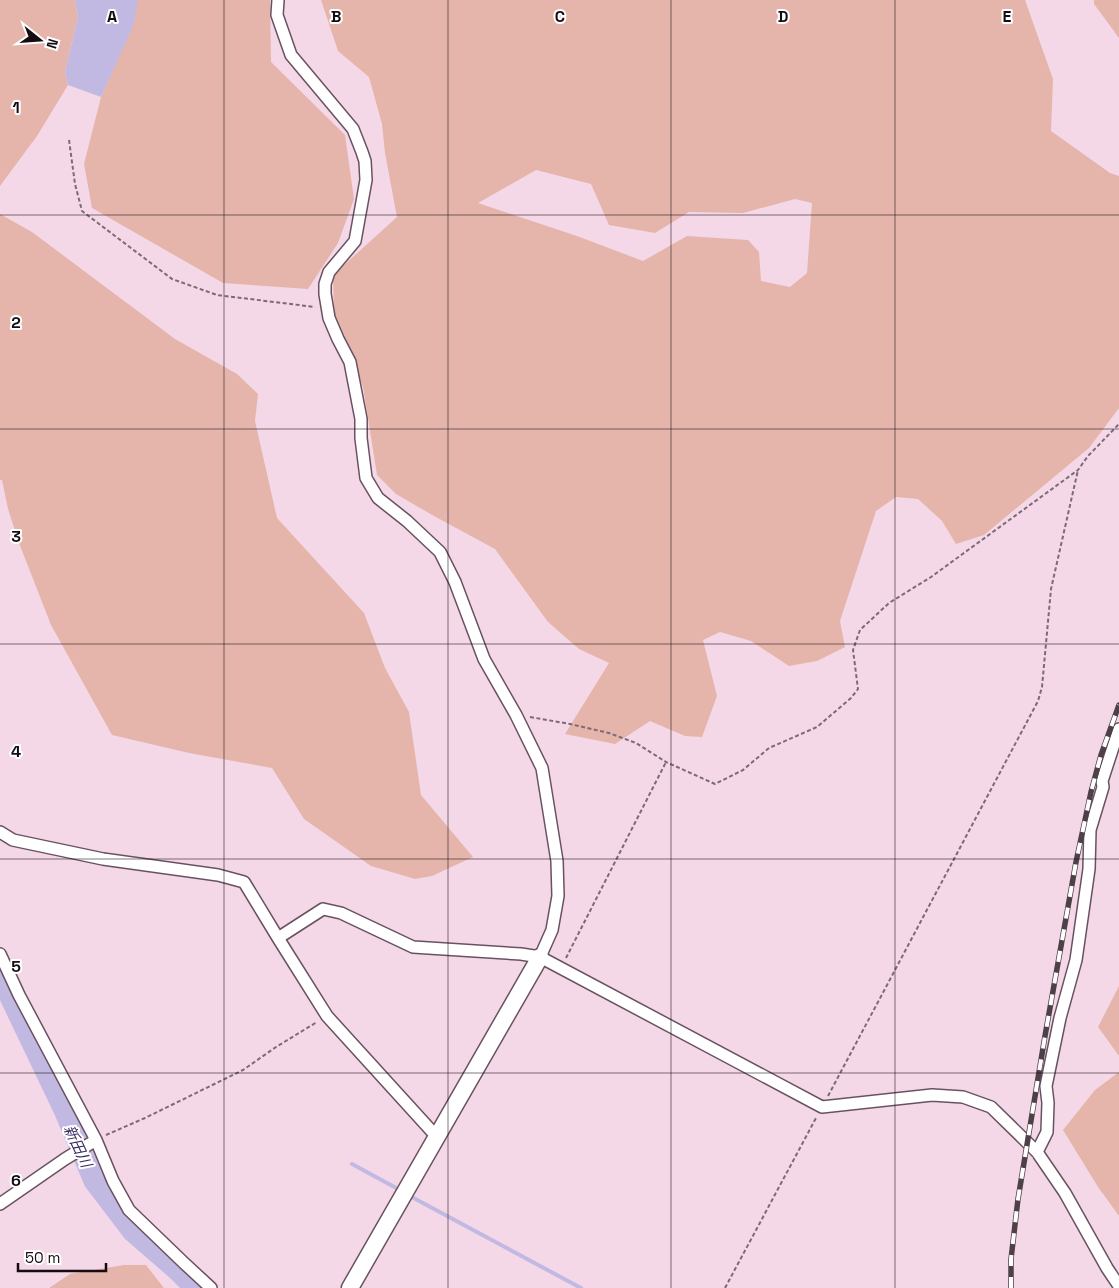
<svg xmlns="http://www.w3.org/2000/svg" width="1119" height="1288" font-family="'Space Grotesk','Noto Sans JP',sans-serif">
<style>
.green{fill:#e5b5ac;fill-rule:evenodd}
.water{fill:#c2b9e3}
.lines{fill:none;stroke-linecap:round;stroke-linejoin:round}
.stream{stroke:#c2b9e3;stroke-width:4}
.river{stroke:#c2b9e3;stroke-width:21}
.street-casing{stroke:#695260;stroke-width:14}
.secondary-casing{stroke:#695260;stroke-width:19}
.path{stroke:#7c6a74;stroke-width:2;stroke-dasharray:4 2.5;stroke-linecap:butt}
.street{stroke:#fff;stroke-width:11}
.secondary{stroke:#fff;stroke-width:16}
.rail-casing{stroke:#4e4048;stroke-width:5.5}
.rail{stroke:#fff;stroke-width:4;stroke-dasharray:11;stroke-linecap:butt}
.grid{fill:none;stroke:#150c11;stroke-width:1;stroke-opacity:0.55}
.labels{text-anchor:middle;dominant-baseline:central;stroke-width:4;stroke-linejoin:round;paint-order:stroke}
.water-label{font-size:15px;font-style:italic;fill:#3b2c60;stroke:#fff}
.grid-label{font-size:16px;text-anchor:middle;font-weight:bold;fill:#150c11;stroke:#fff;stroke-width:4;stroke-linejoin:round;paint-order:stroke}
</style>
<rect width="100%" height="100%" fill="#f4d8e7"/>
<path class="green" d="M0,0H75L78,17L65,72L68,85L37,136L0,186Z
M137,0H270L271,62L345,135L354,199L338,243L308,289L223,283L92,208L84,164L101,97L133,24Z
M321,0H1025L1053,79L1051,131L1110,173L1119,176V408L1089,448L984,535L956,544L942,521L918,499L896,497L876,511L840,621L845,647L817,661L789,666L751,641L720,632L703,640L717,696L702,737L685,736L650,721L615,744L565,734L609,663L579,649L548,622L495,549L434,516L396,494L377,475L363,387L334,315L333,275L397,217L385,153L382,124L369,77L338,51ZM536,170L591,184L609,225L655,233L689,212L743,213L795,199L812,203L807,273L790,287L761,281L759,252L748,240L687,236L643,261L577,236L478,203Z
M1094,0H1119V38L1094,4Z
M0,214L32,232L175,339L237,374L258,394L255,421L277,518L364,613L385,668L409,712L421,795L473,857L432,876L415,879L371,866L304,819L272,768L189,753L112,735L51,625L19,543L8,509L2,480H0Z
M1119,986V1056L1098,1027Z
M1119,1072V1216L1098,1187L1063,1130L1095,1090Z
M124,1265H146L164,1288H49L70,1274Z"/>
<path class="water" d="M75,0H138L134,24L101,97L68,85L65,72L78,17Z"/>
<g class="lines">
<path class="stream" d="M352,1164L400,1190
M408,1195L581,1288"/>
<path class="river" d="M0,976L64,1110L94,1181L132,1231L178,1271L195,1288"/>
<defs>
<path id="street" d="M278,0L277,15L291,55L353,129L362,152L365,161L366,180L355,241L329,272L325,284V294L329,318L338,339L350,362L361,419V438L366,478L378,498L407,521L440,552L455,582L484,659L516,715L542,768L557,861L558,896L552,930L540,957
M0,832L13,840L103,859L218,875L244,882L278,938L327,1016L437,1137
M278,938L323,909L341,913L413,947L521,954L540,957L822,1107L932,1095L963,1097L991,1107L1037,1152L1065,1193L1107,1268L1119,1286
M0,954L19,995L96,1140L113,1181L129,1210L184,1263L211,1288
M1037,1152L1047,1132L1048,1103L1046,1086L1060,1018L1076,960L1089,869L1090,830L1103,787L1102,781L1119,729
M0,1204L65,1159L96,1140"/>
<path id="secondary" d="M350,1288L540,957"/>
</defs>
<use href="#street" class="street-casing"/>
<use href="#secondary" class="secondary-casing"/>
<path class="path" d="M69,140L75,184L82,211L172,279L217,295L315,307
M530,717L570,724L609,733L636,743L666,762L715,784L743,770L769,748L817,727L851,698L858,689L853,650L860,630L889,603L931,577L1078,470L1088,456L1119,424
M566,958L666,762
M828,1096L1038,701L1042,687L1051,589L1078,470
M106,1135L145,1118L243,1070L276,1047L317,1022
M725,1288L816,1118"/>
<use href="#street" class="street"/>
<use href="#secondary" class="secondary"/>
<defs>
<path id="rail" d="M1011,1288V1259L1018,1199L1045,1036L1076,862L1091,792L1101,755L1119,705"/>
</defs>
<use href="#rail" class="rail-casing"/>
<use href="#rail" class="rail"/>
</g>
<path class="grid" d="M224,0V1288M448,0V1288M671,0V1288M895,0V1288M0,215H1119M0,429H1119M0,644H1119M0,859H1119M0,1073H1119"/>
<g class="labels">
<g class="water-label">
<text transform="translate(78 1146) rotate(65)">新田川</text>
</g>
</g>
<g class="grid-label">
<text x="112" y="22">A</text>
<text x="336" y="22">B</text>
<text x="560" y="22">C</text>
<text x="783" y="22">D</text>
<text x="1007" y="22">E</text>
<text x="16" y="113">1</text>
<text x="16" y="328">2</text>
<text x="16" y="542">3</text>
<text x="16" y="757">4</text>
<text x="16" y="972">5</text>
<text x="16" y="1186">6</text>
</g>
<g transform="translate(40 40) rotate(107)" stroke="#ffffff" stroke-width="4" paint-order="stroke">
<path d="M0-4L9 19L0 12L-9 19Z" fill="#150c11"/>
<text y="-8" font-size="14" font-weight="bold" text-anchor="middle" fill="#150c11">N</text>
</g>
<path d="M18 1263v8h88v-8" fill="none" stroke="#150c11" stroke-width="2.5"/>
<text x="25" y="1263" font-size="15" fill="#150c11" stroke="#ffffff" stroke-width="4" paint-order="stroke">50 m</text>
</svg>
